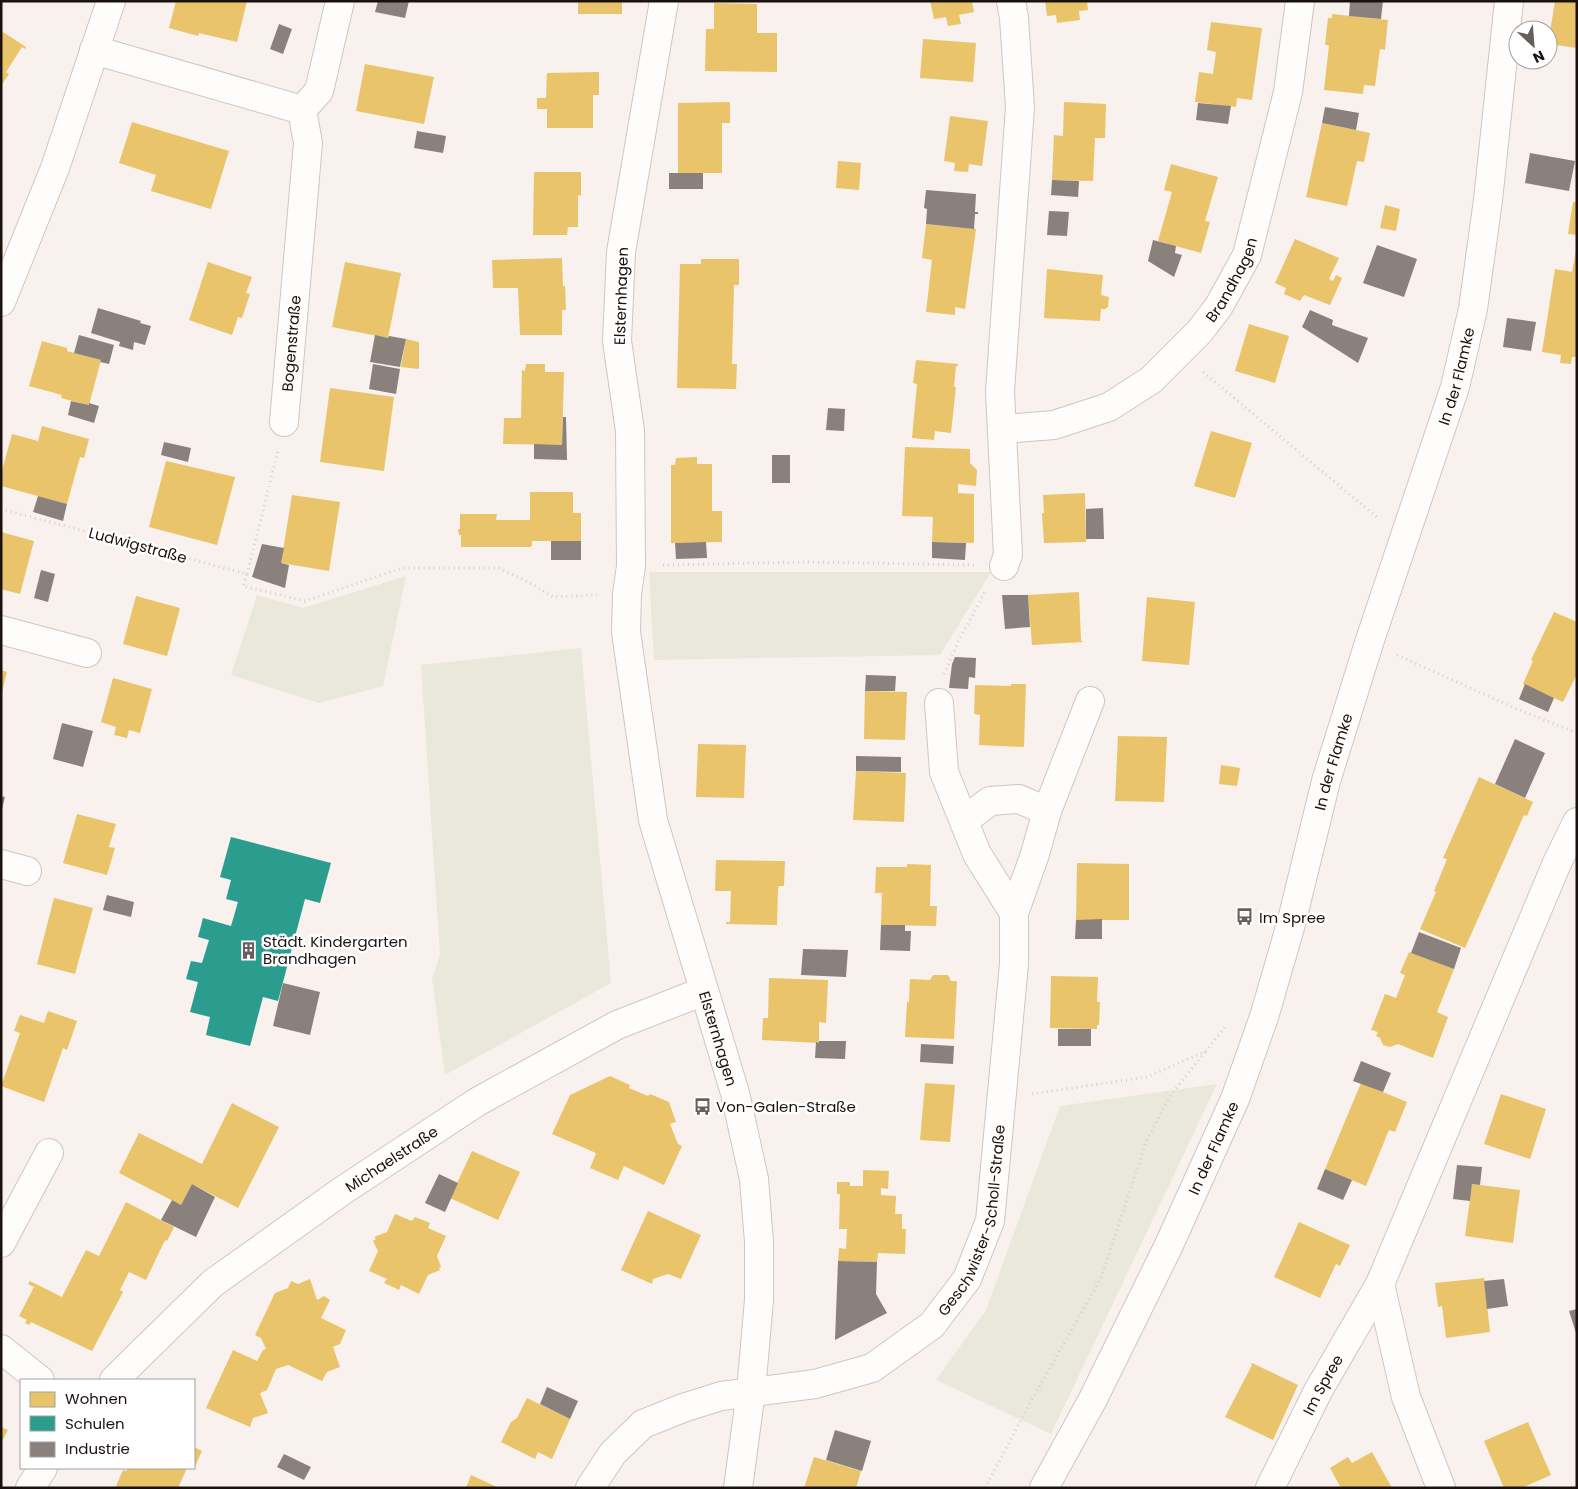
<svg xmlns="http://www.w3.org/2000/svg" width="1578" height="1489" font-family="Poppins,sans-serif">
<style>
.green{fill:#e9e8da}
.homes{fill:#e9c46a}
.schools{fill:#2a9d8f}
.industry{fill:#8a817c}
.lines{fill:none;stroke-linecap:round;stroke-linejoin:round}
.minor-casing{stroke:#cec6c2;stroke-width:30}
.major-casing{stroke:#cec6c2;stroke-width:30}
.path{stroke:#d3d1d0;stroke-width:3;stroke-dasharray:1 4;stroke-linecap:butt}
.minor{stroke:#fefdfc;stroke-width:28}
.major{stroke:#fefdfc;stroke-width:28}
.labels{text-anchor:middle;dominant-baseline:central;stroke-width:5;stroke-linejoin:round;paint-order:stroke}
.street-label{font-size:15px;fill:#1b110e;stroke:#fff}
.poi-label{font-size:15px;fill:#1b110e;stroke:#fff;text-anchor:start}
</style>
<rect width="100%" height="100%" fill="#f8f1ee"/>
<path class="green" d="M649,572H991L940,655L654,660Z
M406,576L383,686L319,703L231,675L257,595L303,608Z
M581,648L611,983L445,1075L432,978L440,955L421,665Z
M1217,1084L1051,1434L936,1380L986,1310L1060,1106Z"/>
<path class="homes" d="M176,1H247L237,42L199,33L198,36L169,28Z
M578,1H622V14H578Z
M930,1H972L974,12L959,15L961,24L948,26L946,17L934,19Z
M1045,1H1087L1088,10L1079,11L1080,20L1057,23L1056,15L1047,16Z
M1555,1H1577V48L1548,44Z
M714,3L757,4V33H777V72L705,71L706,29H714Z
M1332,14L1388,20L1385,50L1380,49L1375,86L1364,85L1363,94L1324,90L1329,45H1325L1328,18H1332Z
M1211,22L1262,28L1252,100L1237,98L1236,107L1195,102L1199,72L1213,74L1216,52L1207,50Z
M3,32L26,47L25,49L22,47L6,72L9,74L1,86V35Z
M923,39L976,43L973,82L920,78Z
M365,64L434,77L424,124L356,111Z
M599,72V95H593V128H547V109H537V98H546L547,73Z
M730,102V123H722V173H678V103Z
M1064,102L1106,104L1105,138H1095L1093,181L1052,180L1054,135L1063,136Z
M950,116L988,121L982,166L969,164L968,172L954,171L955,163L944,161Z
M132,122L229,151L211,209L151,191L156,175L119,163Z
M1322,123L1370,133L1364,162L1357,161L1347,206L1306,197Z
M838,161L861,163L859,190L836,188Z
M1171,164L1218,177L1205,221L1210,222L1201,253L1158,241L1172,192L1164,190Z
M534,172H581V196L578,195V227H568L567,235H533Z
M1573,202H1577V235L1568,234Z
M1385,205L1400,209L1396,231L1380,228Z
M926,224L976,229L965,309L955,307V315L926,312L932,260L922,258Z
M1295,239L1339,258L1329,279L1333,281L1336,275L1342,278L1330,305L1304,295L1300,301L1284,294L1286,288L1275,283Z
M1576,251L1577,357H1572L1571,364L1560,363L1561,355L1542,352L1555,269L1572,272Z
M562,258L563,286H565L566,310H562V335H520L518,288H493L492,260Z
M701,259H739V285H734L732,364H737L736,389L677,388L680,264H701Z
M208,262L252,277L246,293L250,294L242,318L238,317L232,335L189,320Z
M345,262L401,273L388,338L332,327Z
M1047,269L1103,275L1101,295L1109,297L1108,307L1105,309H1101L1100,321L1044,318Z
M1249,324L1289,336L1275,383L1235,371Z
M406,339L419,342V369L401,367Z
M42,341L67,348V351L101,360L89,405L61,398L62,395L29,386Z
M916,360L958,364V366H956L954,387H956L951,433L935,431L934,440L912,438L917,384L913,383Z
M526,364H545V372H564L562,445L503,444L504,418H521L522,370L525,371Z
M330,388L394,397L384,471L320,462Z
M42,426L89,439L84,458L80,457L67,504L1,486V474L12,434L38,441Z
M1211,431L1252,443L1235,498L1194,486Z
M905,447L970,449V463L977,470L976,486L958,484V493L974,494V543L932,542L933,517L902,516Z
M697,457V464H712V511H722V542L671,543V465H675L676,458Z
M166,461L235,477L217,545L149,527Z
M530,492H573V513H581V541H532V546L530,547H461V535H459L458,529H460V514H497L496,520H530Z
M1085,493L1086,542L1044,543L1042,513H1044L1043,495Z
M292,495L340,502L329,571L281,563Z
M1,532L34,541L20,594L1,589Z
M1079,592L1081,640L1083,642L1032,645L1028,595Z
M136,596L180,608L167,656L123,644Z
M1147,597L1195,602L1189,665L1142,661Z
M1554,612L1577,622V674L1563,702L1523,684L1533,661L1531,660Z
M1,670L7,672L2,692H1Z
M113,678L152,689L140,733L129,730L127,738L114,735L116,727L101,722Z
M1011,684H1026L1024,747L979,745L980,715L974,714L975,685L1011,686Z
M865,691L907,692L905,740L864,739Z
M1118,736L1167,737L1164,802L1115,801Z
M698,744L746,745L744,798L696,797Z
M1221,765L1240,768L1237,786L1219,784Z
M856,771L906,773L904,822L853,820Z
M1479,777L1533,802L1527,816L1524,815L1465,948L1420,929L1436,892L1434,891L1447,859L1443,858Z
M77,814L116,824L109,847L115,848L107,875L63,863Z
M716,860L785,861L784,886H779L778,889L777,925L726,924V922H730L731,891H715Z
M1077,863L1129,864V920H1076Z
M907,864L931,865L930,906H937L936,926L881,925L882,893H875L876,867H907Z
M54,898L93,908L75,974L37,964Z
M1409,952L1454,969L1437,1012L1448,1017L1433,1058L1398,1044L1390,1047L1383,1045L1380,1038L1376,1036L1378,1032L1371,1030L1385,994L1396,998L1405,975L1400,973Z
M933,975H948L951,981H957L954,1039L905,1037L907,1002H909L910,979L930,980Z
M1051,976L1098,977L1097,1002H1100L1099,1025H1097V1029L1050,1028Z
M769,978L828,980L826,1023L819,1022V1043L762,1040L763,1018H768Z
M48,1011L77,1021L67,1050L63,1048L44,1102L1,1086L20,1033L14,1031L20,1015L44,1023Z
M610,1076L630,1085L629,1088L648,1096L650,1094L669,1102L676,1122L670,1124L678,1144L682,1146L664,1185L624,1166L618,1180L590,1168L596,1153L552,1134L570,1095Z
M925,1083L955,1085L950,1142L920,1140Z
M1361,1083L1407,1102L1395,1132L1389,1130L1366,1186L1325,1169Z
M1501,1094L1546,1109L1530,1159L1484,1144Z
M232,1103L279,1127L238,1208L192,1184L181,1205L119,1173L139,1133L202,1164Z
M472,1151L520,1172L498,1220L450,1198Z
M863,1170L889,1171L888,1189L881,1188V1195L896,1196L895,1214H902V1229H906L905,1254L878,1253L877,1262L838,1261L839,1248L846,1249L847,1229H839L840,1194H837V1182H850V1186H863Z
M1472,1184L1520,1190L1513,1243L1465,1236Z
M126,1202L174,1227L167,1241L165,1240L146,1280L129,1272L120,1290L123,1292L92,1351L31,1322L29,1325L25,1323L27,1320L19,1316L34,1287L28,1284L30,1281L62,1297L86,1250L99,1256Z
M648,1211L701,1235L681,1279L668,1274L653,1279L652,1284L621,1270Z
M395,1214L412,1221L415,1217L430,1223L428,1228L446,1236L437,1256L441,1267L439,1268L440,1270L428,1275L419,1294L401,1285L399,1290L384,1283L387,1279L369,1271L378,1251L373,1241L376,1239L374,1237L387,1232Z
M1299,1222L1350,1245L1340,1266L1336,1264L1320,1298L1274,1277Z
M1484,1278L1490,1332L1446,1338L1442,1306L1438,1307L1435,1283Z
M310,1279L317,1300L324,1296L330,1300L321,1318L346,1330L340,1344L333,1347L340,1367L327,1372L322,1381L288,1365L276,1369L267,1390L260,1393L268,1413L253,1418L250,1427L206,1408L233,1350L257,1361L263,1350L266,1349L261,1338L255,1335L275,1293L288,1288L291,1281L298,1284Z
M1252,1363L1298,1385L1273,1440L1225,1417L1252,1365L1251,1364Z
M527,1398L570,1419L552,1459L538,1452L535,1459L501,1442L511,1422L517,1418Z
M1528,1422L1551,1475L1522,1488H1504L1484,1441Z
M1,1427L8,1430L1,1443Z
M194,1447L202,1451L194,1469Z
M1372,1452L1392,1488H1341L1330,1468L1348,1457L1352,1463Z
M814,1457L861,1471L856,1488H804Z
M128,1468H187L178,1488H119L116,1486L123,1470L126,1471Z
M471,1475L499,1488H466Z"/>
<path class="schools" d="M231,837L331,863L320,903L305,899L278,1001L263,997L250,1046L206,1035L210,1017L190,1012L198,982L186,979L191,961L202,963L209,940L198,937L203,918L231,926L238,902L226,899L231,880L220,877Z"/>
<path class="industry" d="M378,1H409L405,18L375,12Z
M1350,1H1383L1381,19L1349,16Z
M279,24L292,29L283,54L270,49Z
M1198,103L1231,106L1228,124L1196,120Z
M1325,107L1359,113L1356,130L1322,123Z
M417,131L446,136L443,153L414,148Z
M1530,153L1575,161L1569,191L1525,183Z
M669,173H703V189H669Z
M1052,180L1079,181L1078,197L1051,195Z
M926,190L976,194L975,212H978V214H975L974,229L926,224L927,209L924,208Z
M1049,211L1069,212L1067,236L1047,235Z
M1153,240L1176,246L1175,253L1182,255L1174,277L1148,261Z
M1377,245L1417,259L1404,297L1363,283Z
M98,308L141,321L140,323L151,326L145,345L134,342L133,350L119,346L120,342L91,333Z
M1310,310L1333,320L1332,325L1368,338L1358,363L1302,327Z
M1507,318L1536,322L1531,351L1503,347Z
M79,335L114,345L109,364L100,362L101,360L74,353Z
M375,335L388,338L389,336L406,339L400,367L370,362Z
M373,364L400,369L396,394L369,389Z
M71,401L89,405V403L99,406L94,423L68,415Z
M828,408L845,409L844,431L826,430Z
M563,417H566L567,460L534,459V444L562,445Z
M164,442L191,448L188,462L161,455Z
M772,455H790V483H772Z
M38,496L67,504L63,521L33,512Z
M1103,508L1104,539H1086V509Z
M551,541H581V560H551Z
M706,542L707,558L676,559L675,543Z
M932,542L966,543L965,560L932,558Z
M262,544L284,548L281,563L289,565L285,588L252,577Z
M41,570L55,574L48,602L34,598Z
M1002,595H1028L1030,627L1005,629Z
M955,657L976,658L975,678L969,677L968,689L949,688L952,664Z
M866,675L896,676L895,691H865Z
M1525,684L1554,698L1548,712L1519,699Z
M62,723L93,731L83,767L53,759Z
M1515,739L1545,753L1525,798L1495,784Z
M856,756L901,757V772L856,771Z
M1,796L5,797L2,809H1Z
M107,895L134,902L131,917L103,910Z
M1102,919V939H1075L1076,920Z
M881,925H905V931H911L910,951L880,950Z
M1419,932L1461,948L1454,969L1411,953Z
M803,949L848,950L846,977L801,975Z
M283,983L320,992L310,1035L273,1026Z
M1058,1029H1091V1046H1058Z
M819,1041H846L845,1059L815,1058L816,1042L819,1043Z
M921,1044L954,1046L953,1064L920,1062Z
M1361,1061L1391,1073L1383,1092L1353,1081Z
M1457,1165L1482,1167L1480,1185L1472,1184L1470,1201L1453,1199Z
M1325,1169L1352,1180L1343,1200L1317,1189Z
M439,1174L458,1183L445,1212L425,1203Z
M192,1184L215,1197L196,1237L161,1220L172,1200L181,1205Z
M838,1261L877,1262L876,1294L887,1313L835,1340Z
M1504,1279L1508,1306L1487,1309L1484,1281Z
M1577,1309V1333H1576L1569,1311Z
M547,1387L578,1401L570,1419L540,1404Z
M835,1430L871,1441L862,1471L826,1460Z
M284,1454L311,1467L304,1480L277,1467Z"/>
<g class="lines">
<defs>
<g id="minor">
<path id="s1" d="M664,1L621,252L617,341L630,431L631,566L627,594L626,632L653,820L735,1093L754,1179L759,1242V1300L751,1391L738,1488"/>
<path d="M94,50L302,110"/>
<path d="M302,110L319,91L340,1"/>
<path d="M1,302L55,168L111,1"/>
<path id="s2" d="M284,422L308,143L302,110"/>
<path id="s3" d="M1003,429L1054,425L1109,407L1151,380L1200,331L1219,306L1247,255L1288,92L1300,1"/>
<path d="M1004,566L1008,555L1000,391L1020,107L1014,18L1011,1"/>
<path d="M1,630L87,653"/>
<path d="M965,820L990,801L1019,799L1047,811"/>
<path d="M1,864L27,871"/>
<path d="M1014,913L1035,854L1047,811L1090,701"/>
<path d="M1,1243L49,1153"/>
<path d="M1380,1284L1406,1397L1441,1488"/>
<path d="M1,1349L40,1380"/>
<path id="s4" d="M114,1380L213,1283L342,1191L477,1102L617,1025L704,991"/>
<path d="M30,1488L43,1468"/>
<path id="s5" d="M590,1488L613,1453L643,1424L683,1408L721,1396L815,1384L872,1368L932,1325L967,1279L990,1221L1014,964V913L977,854L944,772L939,703"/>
<path id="s6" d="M1270,1488L1318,1391L1380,1284L1557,863L1577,822"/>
</g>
<g id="major">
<path id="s7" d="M1044,1488L1093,1399L1168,1247L1235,1099L1264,1017L1291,924L1326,781L1369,643L1455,387L1473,309L1488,200L1509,1"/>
</g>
</defs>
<use href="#minor" class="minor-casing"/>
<use href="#major" class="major-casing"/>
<path class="path" d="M1203,372L1379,519
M1,509L247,574L243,586L305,601L402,568H499L532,584L553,597L597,595
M663,565L807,562L974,565
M247,574L278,451
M1397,655L1517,709L1577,733
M944,674L959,640L986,590
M1032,1094L1147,1077L1206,1051L1225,1027
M985,1488L1029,1405L1101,1278L1147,1140L1170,1096L1206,1051"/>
<use href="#minor" class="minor"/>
<use href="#major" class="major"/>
</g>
<defs>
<symbol id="bus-bare" viewBox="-9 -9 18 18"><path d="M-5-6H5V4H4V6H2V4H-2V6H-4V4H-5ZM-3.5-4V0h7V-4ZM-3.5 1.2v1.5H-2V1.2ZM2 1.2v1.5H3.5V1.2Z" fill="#685f5c" stroke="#fff" stroke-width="2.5" paint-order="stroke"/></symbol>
<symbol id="building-bare" viewBox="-9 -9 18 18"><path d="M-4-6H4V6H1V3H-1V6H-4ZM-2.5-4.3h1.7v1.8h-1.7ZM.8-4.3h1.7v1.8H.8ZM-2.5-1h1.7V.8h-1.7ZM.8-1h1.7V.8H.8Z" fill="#685f5c" stroke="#fff" stroke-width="2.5" paint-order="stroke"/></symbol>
</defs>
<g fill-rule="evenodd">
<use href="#bus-bare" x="1232" y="904" width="25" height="25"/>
<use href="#building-bare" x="236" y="938" width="25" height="25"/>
<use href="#bus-bare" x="690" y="1094" width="25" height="25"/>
</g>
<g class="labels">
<g class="street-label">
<text stroke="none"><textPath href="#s3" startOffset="289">Brandhagen</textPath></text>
<text transform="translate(621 296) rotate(-88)">Elsternhagen</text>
<text stroke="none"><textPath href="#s2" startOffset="79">Bogenstraße</textPath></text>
<text stroke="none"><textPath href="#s7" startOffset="1190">In der Flamke</textPath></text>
<text transform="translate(138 545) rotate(15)">Ludwigstraße</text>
<text stroke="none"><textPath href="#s7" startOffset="785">In der Flamke</textPath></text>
<text stroke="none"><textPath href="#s1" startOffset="1054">Elsternhagen</textPath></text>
<text stroke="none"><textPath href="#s7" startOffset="380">In der Flamke</textPath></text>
<text stroke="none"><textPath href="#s4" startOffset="356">Michaelstraße</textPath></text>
<text stroke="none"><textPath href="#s5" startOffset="510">Geschwister-Scholl-Straße</textPath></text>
<text stroke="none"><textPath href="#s6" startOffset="116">Im Spree</textPath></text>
</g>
<g class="poi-label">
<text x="1259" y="917">Im Spree</text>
<text x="263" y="941">Städt. Kindergarten<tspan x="263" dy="17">Brandhagen</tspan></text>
<text x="716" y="1106">Von-Galen-Straße</text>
</g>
</g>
<rect width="1578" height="1489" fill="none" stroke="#1b110e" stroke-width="5"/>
<rect x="20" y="1379" width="175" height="90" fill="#ffffff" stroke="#a4a09f"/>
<rect x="30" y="1392" width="25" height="15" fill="#e9c46a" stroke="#a4a09f"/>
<text x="65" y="1404" font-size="15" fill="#1b110e">Wohnen</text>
<rect x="30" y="1416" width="25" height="15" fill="#2a9d8f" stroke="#a4a09f"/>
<text x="65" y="1429" font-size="15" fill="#1b110e">Schulen</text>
<rect x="30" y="1442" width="25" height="15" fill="#8a817c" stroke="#a4a09f"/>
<text x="65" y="1454" font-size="15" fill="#1b110e">Industrie</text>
<g transform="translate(1533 45) rotate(154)"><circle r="24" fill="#ffffff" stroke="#a4a09f"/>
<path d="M0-4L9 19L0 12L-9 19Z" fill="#685f5c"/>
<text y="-8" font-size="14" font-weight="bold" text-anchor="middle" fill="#1b110e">N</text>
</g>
</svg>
